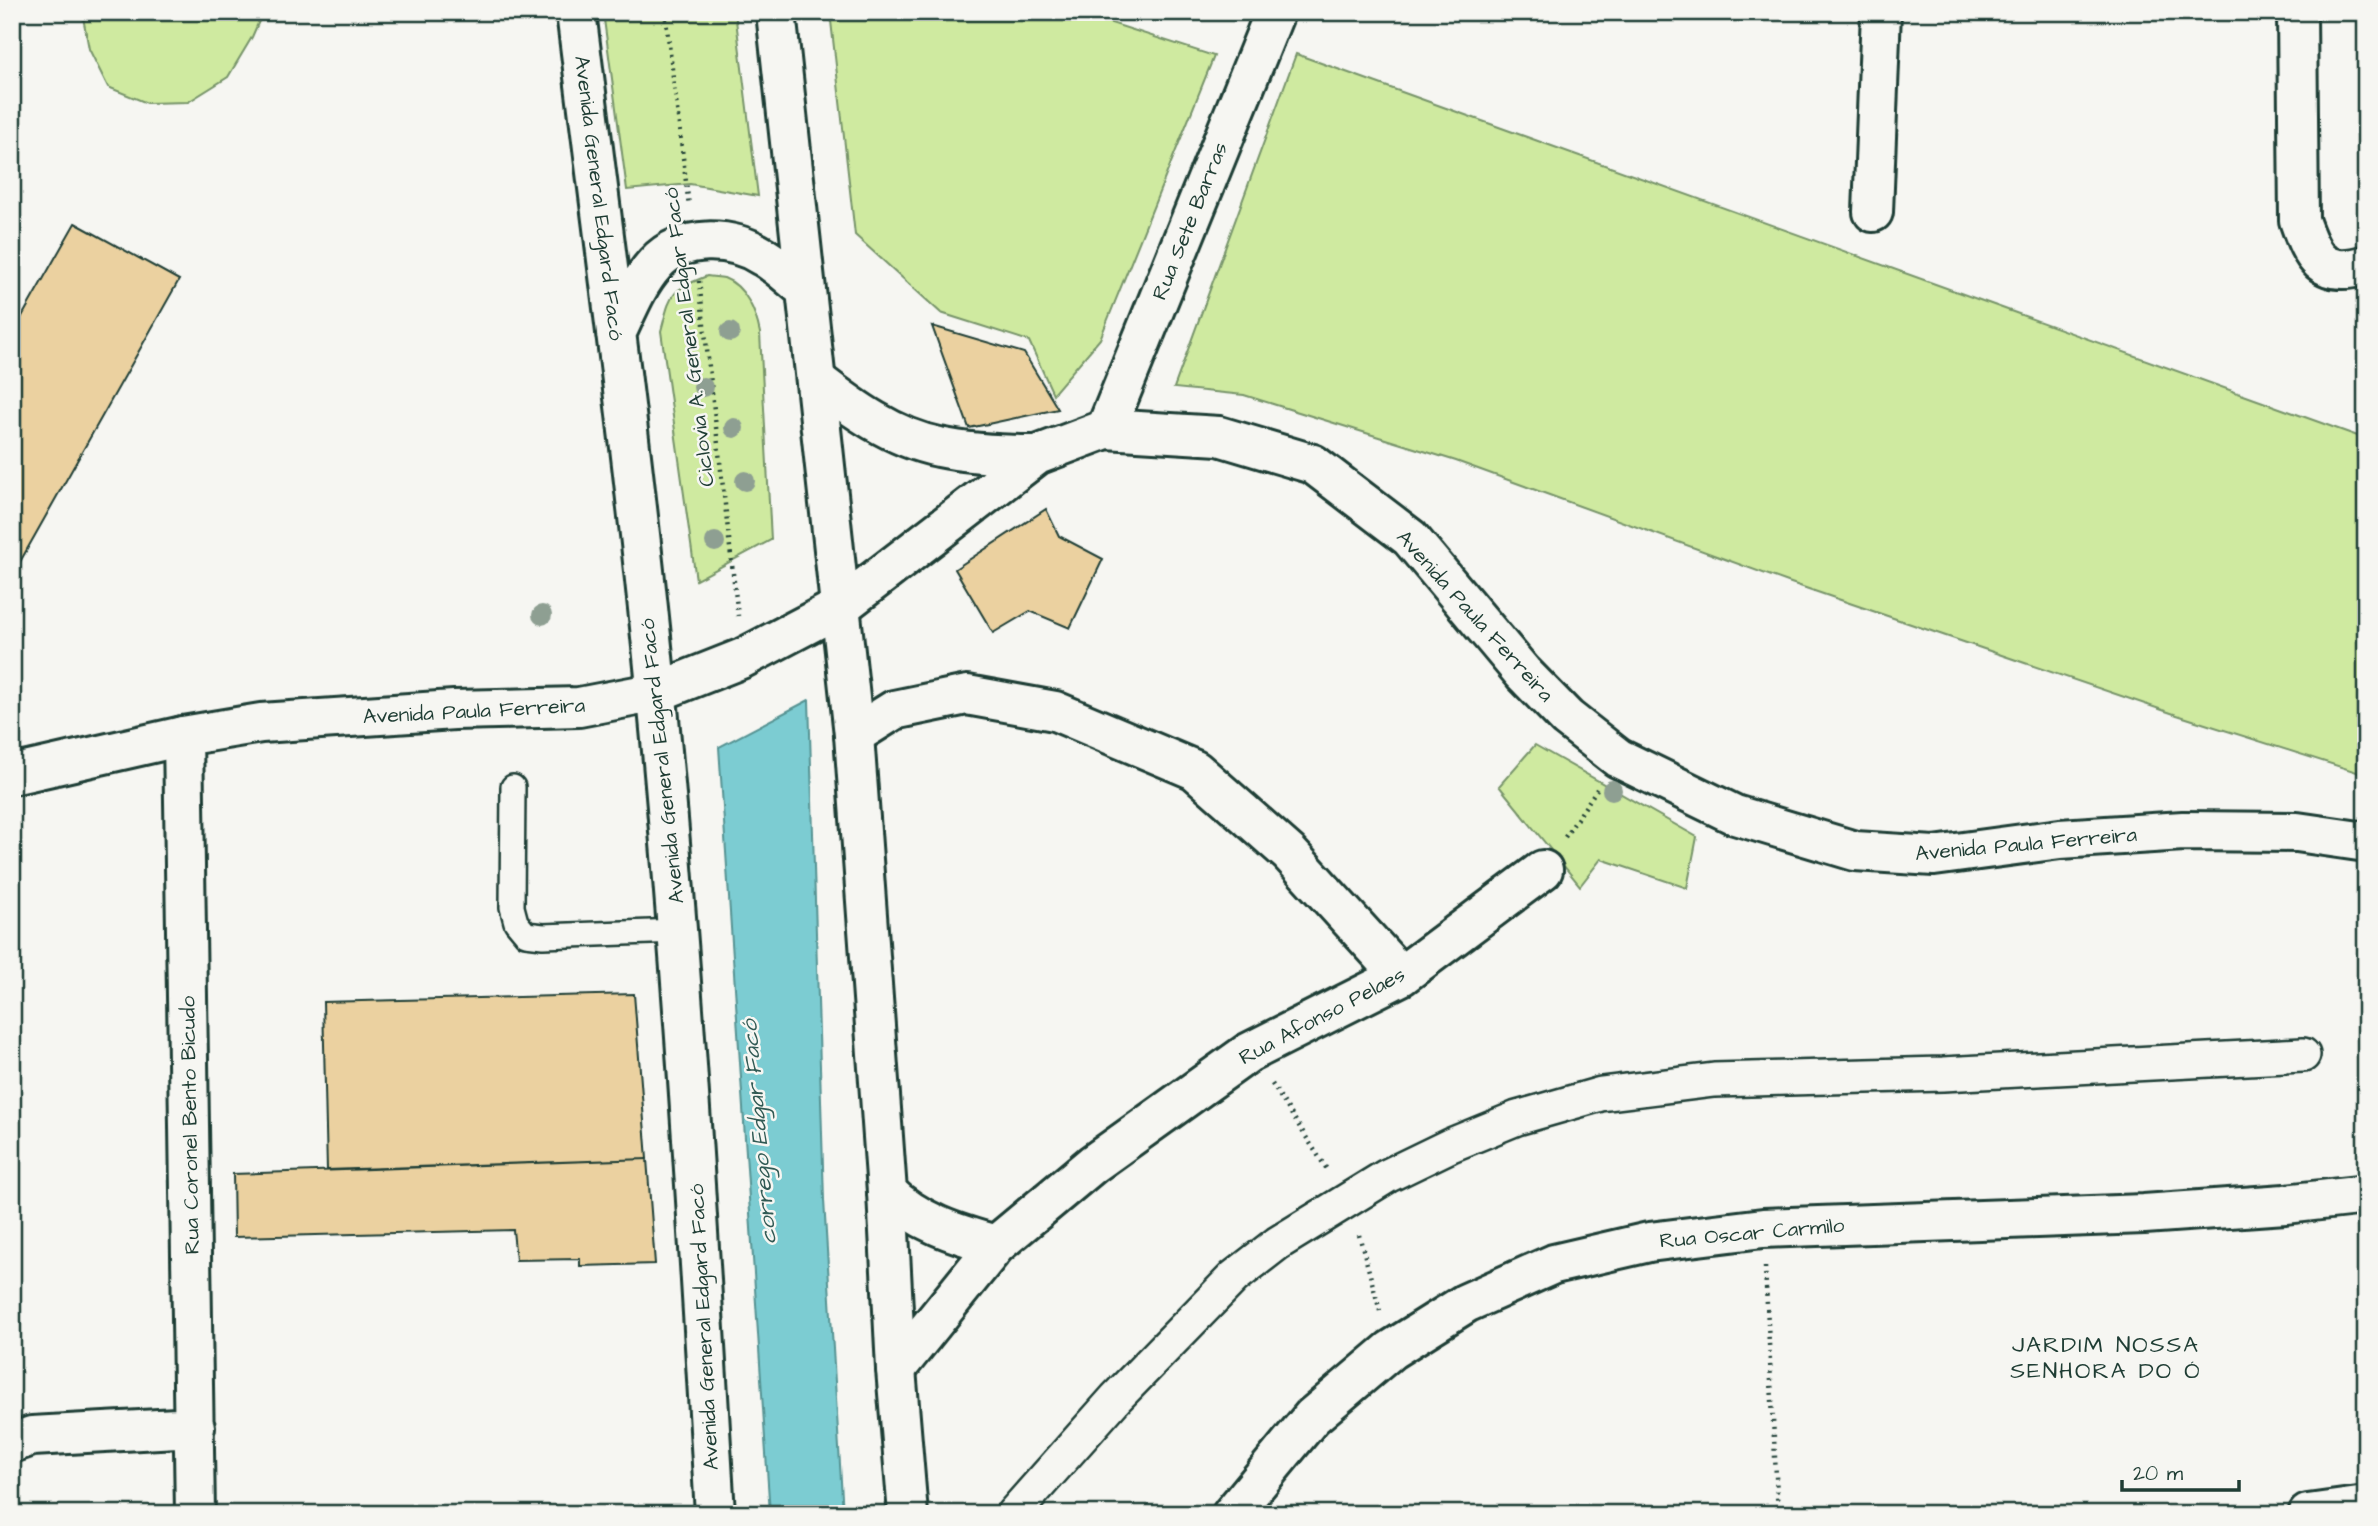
<svg xmlns="http://www.w3.org/2000/svg" width="2378" height="1526" font-family="'Architects Daughter',sans-serif">
<style>
.green{fill:#cfeaa0;stroke:#77946a;stroke-width:2}
.water{fill:#7bccd2;stroke:#569393;stroke-width:2}
.building{fill:#ebd1a0;stroke:#1f3d34;stroke-width:2}
.lines{fill:none;stroke-linecap:round;stroke-linejoin:round}
.service-casing{stroke:#1f3d34;stroke-width:28}
.pedestrian-casing{stroke:#1f3d34;stroke-width:38}
.minor-casing{stroke:#1f3d34;stroke-width:44}
.secondary-casing{stroke:#1f3d34;stroke-width:44}
.primary-casing{stroke:#1f3d34;stroke-width:44}
.path{stroke:#1f3d34;stroke-width:4.5;stroke-dasharray:2 5;stroke-linecap:butt}
.service{stroke:#f6f6f2;stroke-width:23}
.pedestrian{stroke:#f6f6f2;stroke-width:33}
.minor{stroke:#f6f6f2;stroke-width:38}
.secondary{stroke:#f6f6f2;stroke-width:38}
.primary{stroke:#f6f6f2;stroke-width:38}
.tree{fill:#8e9f92}
.labels{text-anchor:middle;dominant-baseline:central;stroke-width:5;stroke-linejoin:round;paint-order:stroke}
.street-label{font-size:21px;fill:#1f3d34;stroke:#f6f6f2}
.water-label{font-size:23px;font-style:italic;fill:#315a54;stroke:#f6f6f2}
.neighbourhood-label{font-size:23px;letter-spacing:2px;fill:#1f3d34;stroke:#f6f6f2}
</style>
<rect width="100%" height="100%" fill="#f6f6f2"/>
<filter id="ink" filterUnits="userSpaceOnUse"><feTurbulence type="fractalNoise" baseFrequency=".0143" numOctaves="2"/><feDisplacementMap in="SourceGraphic" scale="14" xChannelSelector="R" yChannelSelector="G"/><feConvolveMatrix kernelMatrix="1 2 1 2 8 2 1 2 1" color-interpolation-filters="sRGB"/></filter>
<g filter="url(#ink)">
<path class="green" d="M82,12H263L252,37L228,77L188,102L147,103L108,87L89,49Z
M603,12H735L758,196L690,184L627,190Z
M830,12H1077L1214,56L1100,339L1053,394L1029,341L941,313L855,235Z
M1296,54L2366,439V775L2177,715L1788,582L1456,461L1244,395L1174,388Z
M707,276C713,277 719,277 724,278C746,286 756,313 760,333L771,540L696,580L661,331C671,294 669,291 707,276Z
M1535,745L1697,837L1687,888L1601,859L1580,886L1499,786Z"/>
<path class="water" d="M809,700L824,1200L843,1514H770L719,747Z"/>
<path class="building" d="M75,223L179,280L12,576V334Z
M932,326L1024,353L1058,409L969,428Z
M1046,509L1059,536L1103,559L1070,628L1030,611L993,633L955,569Z
M634,994L647,1159L327,1170L323,1002Z
M647,1159L655,1264L580,1266V1259L516,1260L513,1230L234,1237L233,1174Z"/>
<g class="lines">
<defs>
<path id="service" d="M513,787L512,907L516,922L526,934L543,936L678,931"/>
<path id="pedestrian" d="M1013,1514L1116,1398L1234,1277L1278,1243L1387,1176L1451,1145L1517,1118L1601,1094L1714,1080L1943,1074L2303,1055"/>
<path id="minor" d="M2297,12L2299,220C2312,257 2321,279 2366,265
M1873,212L1881,12
M1106,429L1275,12
M854,735L894,710L967,695L1055,711L1195,770L1289,853L1401,976
M183,736L195,1514
M887,1192C917,1222 956,1234 996,1245
M896,1369L996,1245L1093,1164L1248,1053L1401,976L1543,870
M12,1443L32,1436L195,1427
M1232,1514L1312,1417L1391,1350L1466,1303L1554,1264L1649,1242L1763,1228L2144,1214L2285,1204L2366,1195
M2308,1514L2366,1506"/>
<path id="secondary" d="M816,380C852,408 893,438 939,447C971,454 1004,455 1037,455
M12,775L183,736L261,723L454,710L579,707L657,692L743,658L840,607L1037,455L1106,429L1219,436L1313,464L1410,538L1523,673L1567,718L1618,758L1735,815L1855,851L1934,856L2060,839L2183,831L2297,832L2366,842"/>
<path id="primary" d="M576,12C604,240 635,468 657,697C683,969 699,1241 715,1514
M776,12L854,735L887,1192L896,1369L908,1514
M616,334C627,311 637,284 655,264C681,234 732,236 764,257C779,266 792,279 806,290"/>
</defs>
<use href="#service" class="service-casing"/>
<use href="#pedestrian" class="pedestrian-casing"/>
<use href="#minor" class="minor-casing"/>
<use href="#secondary" class="secondary-casing"/>
<use href="#primary" class="primary-casing"/>
<path class="path" d="M665,12L689,206
M699,281L738,616
M1565,837L1597,789
M1272,1084L1328,1171
M1359,1235L1380,1311
M1765,1267L1778,1514"/>
<use href="#service" class="service"/>
<use href="#pedestrian" class="pedestrian"/>
<use href="#minor" class="minor"/>
<use href="#secondary" class="secondary"/>
<use href="#primary" class="primary"/>
</g>
<g class="tree">
<circle cx="730" cy="332" r="10"/>
<circle cx="703" cy="387" r="10"/>
<circle cx="734" cy="428" r="10"/>
<circle cx="745" cy="481" r="10"/>
<circle cx="715" cy="542" r="10"/>
<circle cx="542" cy="615" r="10"/>
<circle cx="1612" cy="790" r="10"/>
</g>
</g>
<g class="labels">
<g class="street-label">
<text transform="translate(599 198) rotate(83)">Avenida General Edgard Facó</text>
<text transform="translate(1190 221) rotate(-68)">Rua Sete Barras</text>
<text transform="translate(689 337) rotate(-97)">Ciclovia A. General Edgar Facó</text>
<text transform="translate(1475 616) rotate(48)">Avenida Paula Ferreira</text>
<text transform="translate(474 711) rotate(-3)">Avenida Paula Ferreira</text>
<text transform="translate(662 761) rotate(-96)">Avenida General Edgard Facó</text>
<text transform="translate(2026 844) rotate(-5)">Avenida Paula Ferreira</text>
<text transform="translate(1322 1016) rotate(-28)">Rua Afonso Pelaes</text>
<text transform="translate(190 1125) rotate(-91)">Rua Coronel Bento Bicudo</text>
<text transform="translate(1752 1233) rotate(-5)">Rua Oscar Carmilo</text>
<text transform="translate(704 1327) rotate(-93)">Avenida General Edgard Facó</text>
</g>
<g class="water-label">
<text transform="translate(759 1132) rotate(-95)">corrego Edgar Facó</text>
</g>
<g class="neighbourhood-label">
<text x="2106" y="1345">JARDIM NOSSA<tspan x="2106" dy="26">SENHORA DO Ó</tspan></text>
</g>
</g>
<rect width="2378" height="1526" fill="none" stroke="#f6f6f2" stroke-width="42"/>
<rect x="21" y="21" width="2336" height="1484" fill="none" stroke="#1f3d34" stroke-width="2.5" filter="url(#ink)"/>
<path d="M2122 1480v10h117v-10" fill="none" stroke="#1f3d34" stroke-width="3.5"/>
<text x="2133" y="1480" font-size="21" fill="#1f3d34" stroke="#f6f6f2" stroke-width="5" paint-order="stroke">20 m</text>
</svg>
